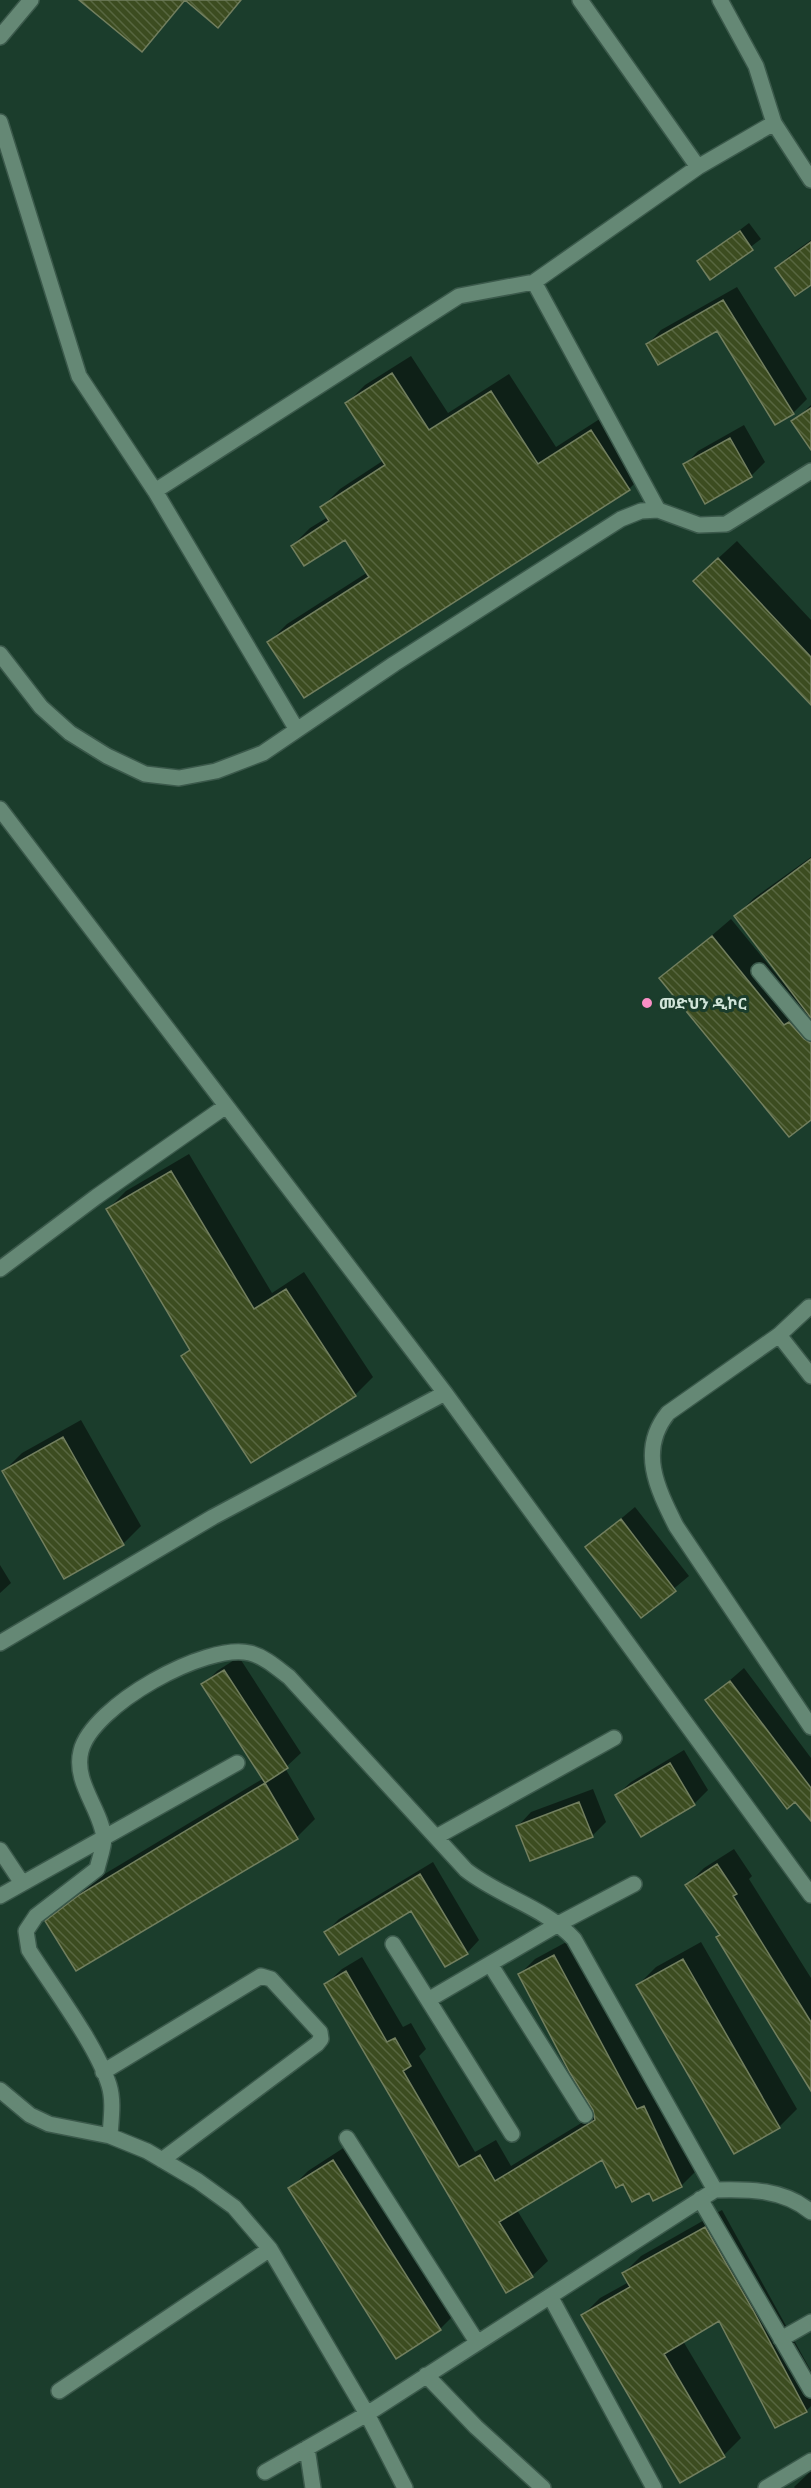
<svg xmlns="http://www.w3.org/2000/svg" width="811" height="2488" font-family="Figtree,'Noto Sans Ethiopic',sans-serif">
<style>
.shadow{fill:#0007}
.building{fill:url(#building-back-hatch);stroke:#727f5f;stroke-width:1.5}
.lines{fill:none;stroke-linecap:round;stroke-linejoin:round}
.minor-casing{stroke:#3b594b;stroke-width:18}
.minor{stroke:#658875;stroke-width:15}
.poi-dot{fill:#fa8fc6;stroke:#1b3d2c;stroke-width:2}
.labels{text-anchor:middle;dominant-baseline:central;stroke-width:6;stroke-linejoin:round;paint-order:stroke}
.poi-label{font-size:16px;font-weight:bold;fill:#d1e4d9;stroke:#1b3d2c;text-anchor:start}
</style>
<defs>
<pattern id="building-back-hatch" width="6" height="6" patternUnits="userSpaceOnUse" patternTransform="scale(1.5)"><rect width="6" height="6" fill="#3c4c20"/><path d="M-1 5l2 2M0 0l6 6M5-1l2 2" fill="none" stroke="#576640"/></pattern>
</defs>
<rect width="100%" height="100%" fill="#1b3d2c"/>
<path class="shadow" d="M82,0H186L141,50Z
M749,223L761,239L710,278L699,261Z
M811,240V283L777,268L790,255Z
M737,287L807,399L793,413L718,329L648,344L661,330Z
M411,356L448,413L509,374L556,447L609,413L647,471L629,489L269,642L287,624L368,572L346,538L292,546L310,528L328,517L322,507L340,489L384,460L347,403L365,385Z
M811,405V431L793,422Z
M744,425L765,462L751,476L685,465L698,451Z
M737,541L811,620V703L713,563Z
M811,857V1118L661,979L731,919L790,991L792,990L736,916L754,898Z
M189,1154L272,1293L304,1272L373,1377L355,1395L183,1356L191,1348L108,1209L126,1191Z
M81,1420L141,1526L123,1544L65,1577L4,1471L22,1453Z
M635,1507L689,1576L641,1616L587,1547Z
M0,1565L11,1583L0,1593Z
M239,1657L301,1753L285,1768L315,1819L297,1837L47,1921L98,1878L264,1778L203,1685L217,1671Z
M744,1668L811,1758V1819L707,1700Z
M684,1750L708,1790L694,1804L642,1835L617,1795L631,1782Z
M593,1789L606,1822L592,1836L518,1826L531,1812Z
M734,1849L752,1876L749,1879L811,1978V2088L721,1934L687,1885L704,1868Z
M433,1862L479,1940L467,1953L412,1909L326,1932L339,1919Z
M570,1940L653,2095L660,2091L697,2170L681,2186L649,2191L624,2182L602,2158L517,2210L548,2261L532,2276L326,1984L342,1969L362,1957L403,2027L411,2023L426,2049L419,2056L475,2152L496,2140L511,2166L596,2114L519,1975L535,1959Z
M701,1942L797,2109L779,2127L638,1985L656,1967Z
M351,2143L458,2311L440,2329L290,2189L308,2171Z
M722,2210L811,2371V2406L806,2411L720,2319L683,2341L741,2438L724,2455L583,2315L600,2298L629,2282L624,2273L641,2256Z
M811,2471V2488H795L794,2487Z"/>
<path class="building" d="M79,0H185L142,52Z
M185,0H241L218,28Z
M740,231L753,250L710,280L697,261Z
M811,242V285L795,296L775,268Z
M723,300L794,414L775,425L717,331L658,365L646,344Z
M392,373L429,430L491,391L538,464L591,430L630,490L304,698L267,642L369,577L345,540L304,566L291,546L329,521L320,507L385,465L345,403Z
M811,408V450L791,421Z
M730,438L752,477L705,504L683,464Z
M718,558L811,657V705L693,581Z
M811,859V1018L734,916Z
M712,936L784,1025L789,1022L804,1039L811,1043V1120L789,1137L659,978Z
M171,1171L254,1309L286,1289L356,1396L251,1463L181,1356L190,1350L106,1209Z
M63,1437L124,1545L64,1579L2,1471Z
M621,1519L676,1591L641,1618L585,1547Z
M224,1670L288,1768L265,1783L201,1684Z
M730,1681L811,1788V1821L795,1802L787,1809L705,1700Z
M670,1763L695,1805L641,1837L615,1795Z
M265,1783L298,1839L76,1971L45,1921L79,1895Z
M579,1802L593,1837L530,1861L516,1826Z
M717,1864L737,1894L733,1896L811,2022V2091L716,1937L720,1935L685,1885Z
M420,1874L468,1954L445,1967L411,1911L339,1955L324,1932Z
M554,1955L637,2109L644,2106L682,2187L653,2201L649,2193L632,2202L623,2184L616,2188L602,2160L499,2222L533,2277L506,2293L324,1984L346,1971L387,2042L395,2038L411,2066L403,2071L459,2167L480,2155L495,2181L595,2120L593,2110L570,2073L518,1974Z
M683,1959L780,2128L734,2154L636,1985Z
M333,2160L441,2330L396,2359L288,2188Z
M705,2227L753,2310L807,2412L775,2428L719,2321L664,2354L725,2457L680,2483L581,2315L630,2287L622,2273Z"/>
<g class="lines">
<defs>
<path id="minor" d="M720,0L756,66L774,123
M0,37L31,0
M0,122L79,376L155,491L459,296L534,282L698,167L580,0
M698,167L774,123L811,180
M534,282L658,510
M155,491L297,730
M0,654L41,707L70,733L107,756L145,774L179,778L216,771L263,753L394,664L621,519L641,511L658,510L699,525L726,524L811,471
M0,809L445,1393L811,1895
M759,971L811,1033
M0,1269L96,1197L226,1106
M809,1307L779,1335L668,1413C638,1450 657,1488 676,1526L811,1727
M779,1335L811,1376
M0,1643L213,1517L445,1393
M436,1837L614,1738
M0,1850L22,1883
M0,1896L237,1763
M393,1944L512,2134
M490,1964L585,2115
M428,2000L560,1923L634,1884
M103,2072L261,1976L271,1979L320,2032L321,2039L317,2044L162,2160
M0,2090L30,2115L49,2124L110,2136L147,2151L198,2181L234,2207L270,2249L367,2414L405,2488
M110,2136C111,2119 114,2101 109,2085C96,2044 53,1988 29,1950L26,1931L36,1916L97,1869C99,1860 104,1847 104,1838C101,1809 73,1782 81,1751C92,1706 206,1642 250,1653C265,1657 277,1668 289,1677L466,1870C500,1897 545,1907 574,1939L715,2190
M347,2138L477,2342
M700,2199L811,2390
M550,2296L654,2488
M781,2339L811,2322
M426,2375L476,2427L543,2488
M59,2391L270,2249
M307,2448L313,2488
M265,2472L367,2414L715,2190C749,2189 784,2189 811,2212
M766,2488L811,2461"/>
</defs>
<use href="#minor" class="minor-casing"/>
<use href="#minor" class="minor"/>
</g>
<circle class="poi-dot" cx="647" cy="1003" r="6"/>
<g class="labels">
<g class="poi-label">
<text x="659" y="1003">መድህን ዲኮር</text>
</g>
</g>
</svg>
